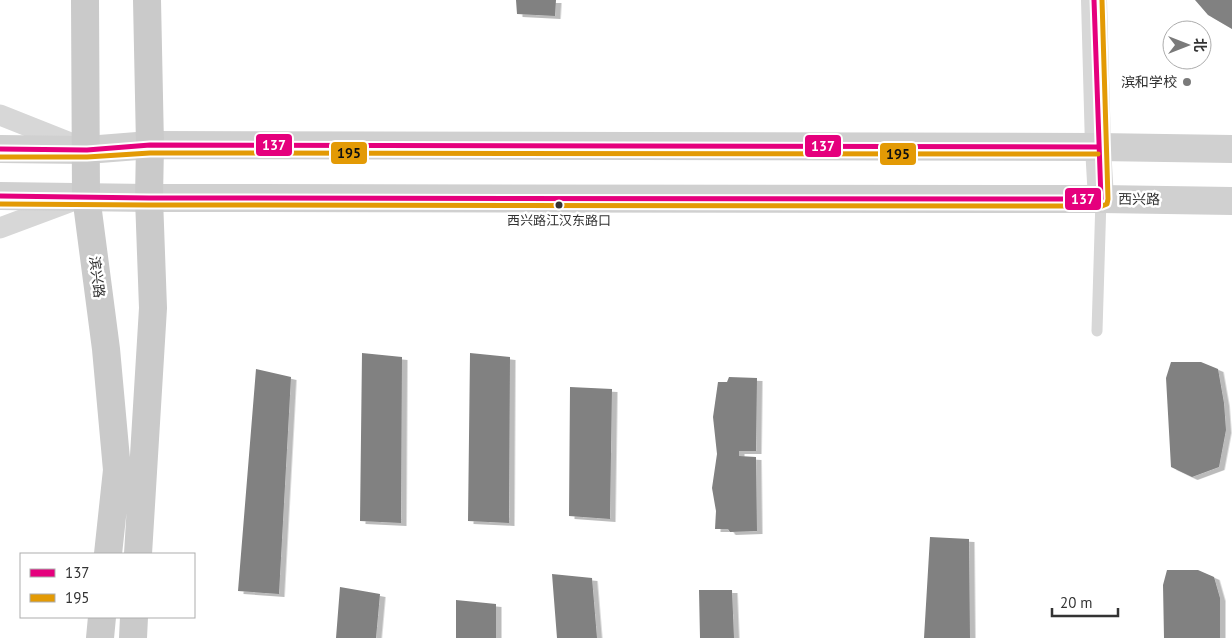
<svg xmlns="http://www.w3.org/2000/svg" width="1232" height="638" font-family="'PT Sans','Noto Sans SC',sans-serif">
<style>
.building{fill:#818181;filter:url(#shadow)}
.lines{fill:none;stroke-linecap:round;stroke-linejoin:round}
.service{stroke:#d7d7d7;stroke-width:11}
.minor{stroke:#d7d7d7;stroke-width:21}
.tertiary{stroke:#d7d7d7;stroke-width:26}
.secondary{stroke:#d0d0d0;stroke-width:28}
.primary{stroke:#cacaca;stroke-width:28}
.bus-1-casing{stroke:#fff;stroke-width:9}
.bus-2-casing{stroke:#fff;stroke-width:9}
.bus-1{stroke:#e5007d;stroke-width:5}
.bus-2{stroke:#e39a05;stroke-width:5}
.poi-dot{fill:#7a7a7a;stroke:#fff;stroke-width:2}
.bus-dot{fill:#333;stroke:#fff;stroke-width:2}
.labels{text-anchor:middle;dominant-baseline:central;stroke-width:5;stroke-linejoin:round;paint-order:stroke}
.bus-label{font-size:13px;fill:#333;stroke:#fff}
.poi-label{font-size:14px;fill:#333;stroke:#fff;text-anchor:end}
.street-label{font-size:14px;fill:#333;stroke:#fff}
.line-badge{stroke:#fff;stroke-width:2}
.badge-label{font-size:14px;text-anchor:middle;font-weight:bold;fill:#fff}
.pale-badge-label{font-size:14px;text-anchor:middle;font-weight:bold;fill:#111}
</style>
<defs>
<filter id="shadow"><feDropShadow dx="5.5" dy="3" stdDeviation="0" flood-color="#0004"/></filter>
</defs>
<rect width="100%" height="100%" fill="#fff"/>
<path class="building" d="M516,0H556L555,16L517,14Z
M1195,0H1232V29L1208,15Z
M362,353L402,357L401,523L360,521Z
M470,353L510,357L509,523L468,521Z
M1171,362H1201L1218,369L1224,403L1226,430L1219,467L1192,477L1171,467L1166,378Z
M256,369L291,377L279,594L238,591Z
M729,377L757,378L756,451H739V456L756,457L757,531L730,532L728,529H715L716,511L712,488L717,454L713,417L718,382H727Z
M570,387L612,389L610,519L569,516Z
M930,537L969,539L970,638H924Z
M1167,570H1198L1214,577L1220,598V638H1164L1163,585Z
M552,574L592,578L597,638H557Z
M340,587L380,594L376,638H336Z
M699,590H732L734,638H700Z
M456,600L496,604V638H456Z"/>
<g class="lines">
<path class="service" d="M1097,331L1101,199"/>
<path class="minor" d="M0,115L78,146
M0,228L75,200"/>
<path class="tertiary" d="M1094,0L1098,147L1101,199"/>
<path class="secondary" d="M0,149L87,150L150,145L1098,147L1232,149
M0,196L149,198L1101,199L1232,201"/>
<path class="primary" d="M85,0L86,196L106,349L117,470L108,554
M138,554L153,308L149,198L150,145L147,0
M100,638L102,617
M133,638L134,617"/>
<defs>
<path id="bus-1" d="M0,149L87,150L150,145L1098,147
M0,196L149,198L1101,199L1094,0"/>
<path id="bus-2" d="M0,157H87L150,153L1098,154
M0,204L149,205L1102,206L1107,204L1108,199L1102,0"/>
</defs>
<use href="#bus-1" class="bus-1-casing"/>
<use href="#bus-2" class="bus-2-casing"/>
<use href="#bus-1" class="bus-1"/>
<use href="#bus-2" class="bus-2"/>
</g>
<circle class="poi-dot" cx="1187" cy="82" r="5"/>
<circle class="bus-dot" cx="559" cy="205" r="4.5"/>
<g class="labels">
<g class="bus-label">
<text x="559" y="220">西兴路江汉东路口</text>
</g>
<g class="poi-label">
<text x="1177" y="82">滨和学校</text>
</g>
<g class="street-label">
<text transform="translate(1139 199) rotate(1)">西兴路</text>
<text transform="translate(97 277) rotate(83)">滨兴路</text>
</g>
</g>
<g class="line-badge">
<rect x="255" y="133" width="38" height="24" rx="5" fill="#e5007d"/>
<rect x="804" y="134" width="38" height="24" rx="5" fill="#e5007d"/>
<rect x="330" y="141" width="38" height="24" rx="5" fill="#e39a05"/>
<rect x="879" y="142" width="38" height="24" rx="5" fill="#e39a05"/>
<rect x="1064" y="187" width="38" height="24" rx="5" fill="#e5007d"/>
</g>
<g class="badge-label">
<text x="274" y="150">137</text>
<text x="823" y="151">137</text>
<text x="1083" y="204">137</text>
</g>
<g class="pale-badge-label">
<text x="349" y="158">195</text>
<text x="898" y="159">195</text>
</g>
<rect x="20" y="553" width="175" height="65" fill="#ffffff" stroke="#adadad"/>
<rect x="30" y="569" width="25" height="8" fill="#e5007d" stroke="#adadad"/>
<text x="65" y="578" font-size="15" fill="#333333">137</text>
<rect x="30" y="594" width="25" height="8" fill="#e39a05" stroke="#adadad"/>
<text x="65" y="603" font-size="15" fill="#333333">195</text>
<g transform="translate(1187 45) rotate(90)"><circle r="24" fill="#ffffff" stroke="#adadad"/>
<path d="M0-4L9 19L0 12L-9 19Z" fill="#7a7a7a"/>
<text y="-8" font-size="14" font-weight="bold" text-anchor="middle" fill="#333333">北</text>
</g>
<path d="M1052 608v8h66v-8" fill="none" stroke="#333333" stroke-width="2.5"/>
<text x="1060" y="608" font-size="15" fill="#333333" stroke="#ffffff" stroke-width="4" paint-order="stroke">20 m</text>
</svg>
